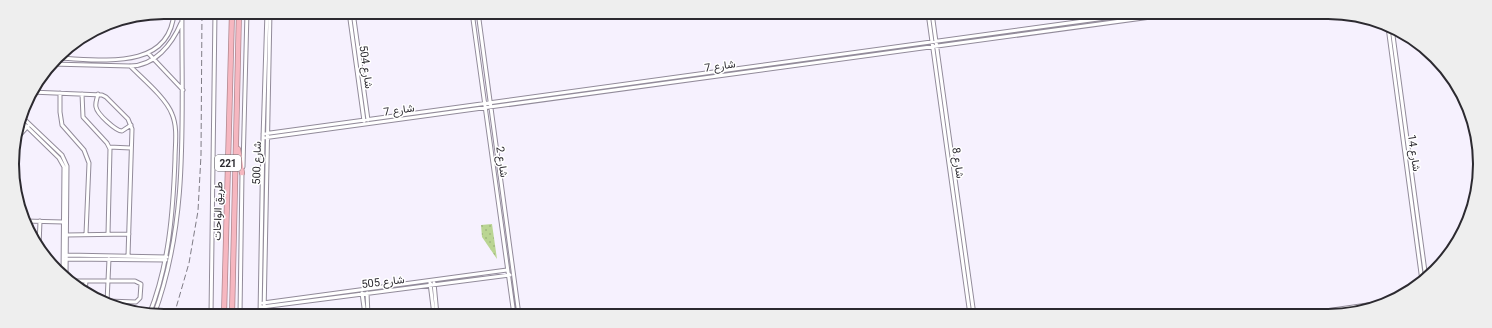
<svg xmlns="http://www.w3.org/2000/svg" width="1492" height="328" font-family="Roboto,Vazirmatn,sans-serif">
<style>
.garden{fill:url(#garden-dots)}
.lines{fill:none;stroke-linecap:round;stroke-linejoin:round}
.minor-casing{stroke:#928b9a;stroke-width:5}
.highway-casing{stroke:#af868e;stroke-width:6}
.minor{stroke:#fff;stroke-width:3}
.highway{stroke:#f6b7c0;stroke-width:4.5}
.rail{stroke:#7f7c85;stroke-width:1;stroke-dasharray:6 3;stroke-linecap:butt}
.labels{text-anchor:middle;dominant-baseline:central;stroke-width:3;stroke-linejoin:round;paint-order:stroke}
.shield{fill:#fff;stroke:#6b6a6e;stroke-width:1}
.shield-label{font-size:10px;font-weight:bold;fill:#2c2a30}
.street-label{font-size:11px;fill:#2c2a30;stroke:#fff}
.rim{fill:none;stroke:#2c2a30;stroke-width:2}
</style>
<defs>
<pattern id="garden-dots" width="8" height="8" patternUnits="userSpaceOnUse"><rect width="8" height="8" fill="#bad593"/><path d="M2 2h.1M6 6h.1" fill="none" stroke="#a0b77f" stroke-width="1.8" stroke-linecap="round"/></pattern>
</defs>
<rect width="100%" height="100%" fill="#f6f1fe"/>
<path class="garden" d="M492,224L497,259L482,237L481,225Z"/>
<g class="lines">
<defs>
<path id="minor" d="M349,12L364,121
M353,12L368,120
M472,12L514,315
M478,12L519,315
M928,13L970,315
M932,13L974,315
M1388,27L1422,281
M1392,28L1426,279
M148,53L183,90
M56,58C97,59 170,73 174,12
M51,64L130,66C155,66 172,44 181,23
M130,66C143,79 166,98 172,114C178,128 175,145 175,159C173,213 169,265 149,315
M31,92L102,95L106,97L128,119L132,129L128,256
M60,93V112L62,125L84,150L89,163L86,234
M82,94L83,117L107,143L110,149L108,234
M98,94C97,99 95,103 96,107C97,114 116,131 122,131L131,125
M22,117L62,155L67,166L66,278
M21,121L59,158L64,167L63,275
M263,134L1142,13
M17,138L28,126
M263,138L1180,13
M109,147L131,148
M243,167L247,12
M25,221L63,222
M67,235L129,234
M39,246L40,221
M67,255L167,257
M67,259L166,260
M71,281H135L141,284L140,298L136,302L107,301
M430,283L434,315
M434,283L437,315
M85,293L86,281
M362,293L365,315
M367,293L368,315
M107,302L109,259
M263,303L507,270
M262,307L510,275
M154,315C190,218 181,114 182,12
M211,315L215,12
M240,315L242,173
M260,315L263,138L267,12
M264,315L270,12
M1291,316L1388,302
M1328,316L1350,313"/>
<path id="highway" d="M238,149L242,173
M224,315L232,12
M232,315L239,12"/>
</defs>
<use href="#minor" class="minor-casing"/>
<use href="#highway" class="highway-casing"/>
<use href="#minor" class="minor"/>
<use href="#highway" class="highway"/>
<path class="rail" d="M174,315L189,263L198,211L201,155L202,12"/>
</g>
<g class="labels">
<rect class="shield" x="215" y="155" width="26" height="16" rx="3"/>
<g class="shield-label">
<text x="228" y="163">221</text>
</g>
<g class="street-label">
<text transform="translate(720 66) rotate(-8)">شارع 7</text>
<text transform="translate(366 67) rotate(82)">شارع 504</text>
<text transform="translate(399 110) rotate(-8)">شارع 7</text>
<text transform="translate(1414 153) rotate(82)">شارع 14</text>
<text transform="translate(502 162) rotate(82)">شارع 2</text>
<text transform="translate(257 163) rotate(-89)">شارع 500</text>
<text transform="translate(958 163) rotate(82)">شارع 8</text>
<text transform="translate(218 211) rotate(-88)">طريق الواحات</text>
<text transform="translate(383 282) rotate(-7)">شارع 505</text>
</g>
</g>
<path d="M0 0H1492V328H0ZM164 19H1328A145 145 0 0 1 1473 164V164A145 145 0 0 1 1328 309H164A145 145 0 0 1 19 164V164A145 145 0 0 1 164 19Z" fill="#eee" fill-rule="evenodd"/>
<path class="rim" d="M164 19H1328A145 145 0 0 1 1473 164V164A145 145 0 0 1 1328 309H164A145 145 0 0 1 19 164V164A145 145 0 0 1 164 19Z"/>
</svg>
